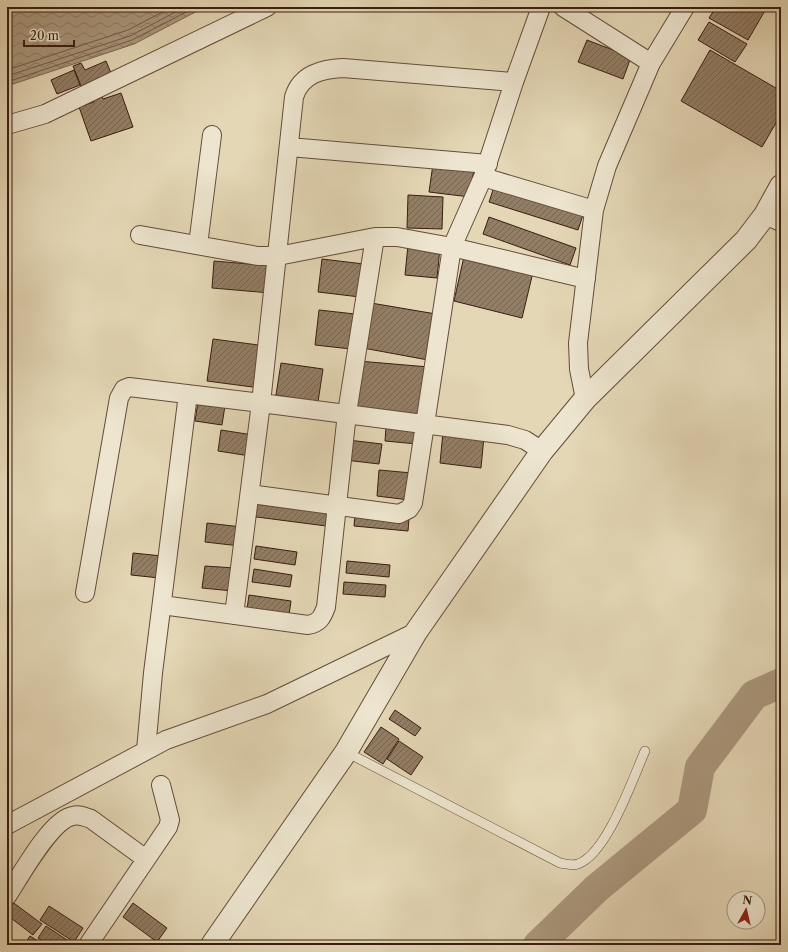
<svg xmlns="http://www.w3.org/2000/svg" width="788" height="952" font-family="'Libre Caslon Text',serif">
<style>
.water{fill:url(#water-waves);stroke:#7d6752}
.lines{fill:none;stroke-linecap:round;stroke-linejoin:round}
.shore{stroke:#725a47;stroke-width:1}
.river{stroke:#aa987d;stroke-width:30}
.building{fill:url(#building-hatch);stroke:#391d11}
.service-casing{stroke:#644c3a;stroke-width:10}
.minor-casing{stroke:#644c3a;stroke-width:20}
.tertiary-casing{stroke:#644c3a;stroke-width:24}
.service{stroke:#ede5cf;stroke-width:9}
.minor{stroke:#ede5cf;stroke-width:18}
.tertiary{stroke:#ede5cf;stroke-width:22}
</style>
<defs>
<pattern id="water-waves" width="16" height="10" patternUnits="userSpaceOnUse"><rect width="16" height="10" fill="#aa987d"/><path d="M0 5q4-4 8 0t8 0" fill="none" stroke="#8b7b65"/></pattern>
<pattern id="building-hatch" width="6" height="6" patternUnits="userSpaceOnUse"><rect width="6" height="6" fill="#927e66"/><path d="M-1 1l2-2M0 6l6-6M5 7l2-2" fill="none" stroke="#786753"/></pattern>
</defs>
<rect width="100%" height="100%" fill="#e4d7b5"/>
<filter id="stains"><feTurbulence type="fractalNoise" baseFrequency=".005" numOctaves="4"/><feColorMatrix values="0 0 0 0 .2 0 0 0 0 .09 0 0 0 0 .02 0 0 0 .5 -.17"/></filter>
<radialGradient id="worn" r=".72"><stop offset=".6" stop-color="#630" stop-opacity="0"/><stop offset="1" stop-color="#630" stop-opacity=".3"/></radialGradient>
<path class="water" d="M7,7H205L134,44L7,86Z"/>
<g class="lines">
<path class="shore" d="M7,70L128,30L172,7
M7,76L130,36L185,7
M7,82L132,40L196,7"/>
<path class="river" d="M538,945L597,888L692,810L700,767L754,695L781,683"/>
</g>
<path class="building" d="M716,7H767L748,40L709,18Z
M709,22L747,44L735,62L698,40Z
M587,40L631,57L623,79L578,62Z
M710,50L781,91V114L762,147L681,101Z
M106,61L113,78L83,91L73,66L81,63L85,70Z
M74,70L80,85L57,94L51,80Z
M101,93L103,99L121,93L133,127L91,141L79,107L94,102L92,96Z
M433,164L474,168L470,197L429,192Z
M495,184L584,212L578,230L489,202Z
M408,195L443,197L442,229L407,228Z
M489,217L576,248L570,265L483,234Z
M408,245L440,248L437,278L405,275Z
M465,252L534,268L522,318L454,301Z
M322,259L364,264L360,297L318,292Z
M214,261L272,266L270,293L212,288Z
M371,303L436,314L428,360L363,348Z
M319,310L355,314L351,349L315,345Z
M213,339L266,346L260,388L207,381Z
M358,361L429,367L425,416L353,409Z
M281,363L323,369L318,402L276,395Z
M199,395L226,399L222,425L195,421Z
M386,427L418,430L417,444L385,441Z
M221,430L253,435L250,456L218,451Z
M443,432L484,436L481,468L440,463Z
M348,440L382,444L379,464L345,460Z
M379,470L412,473L409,500L377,496Z
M251,502L335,513L334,527L249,516Z
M355,514L409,519L408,531L354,526Z
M207,523L242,527L240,546L205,542Z
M256,546L297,552L295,565L254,559Z
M133,553L162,556L160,578L131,575Z
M347,561L390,565L389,577L346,573Z
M205,566L235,568L233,591L202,588Z
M254,569L292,575L290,587L252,582Z
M344,582L386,585L385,597L343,594Z
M249,595L291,601L289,615L247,609Z
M395,710L421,728L415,736L389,719Z
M381,727L399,739L383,764L364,752Z
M399,741L423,757L411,775L387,759Z
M11,901L42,924L33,935L7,915V906Z
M133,903L167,928L157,942L123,917Z
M49,906L83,928L74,942L40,920Z
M46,926L73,944L72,945H49L38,938Z
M30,936L44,945H24Z"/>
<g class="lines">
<defs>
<path id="service" d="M346,752L560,863C566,864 572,866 578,864C607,854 633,778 645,751"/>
<path id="minor" d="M563,7L651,63
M7,125L45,114L267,7
M289,147L488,164
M483,177L594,210
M765,215L781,222
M140,235L258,256H278L375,237H397L452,247L586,279
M198,245L212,135
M585,399L579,369L578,343L594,210L607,166L651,63L685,7
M250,494L399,514L409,509L413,503L452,247L483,177L514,82L541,7
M85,593L119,398L124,389L129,387L261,403L508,435L525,440L542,451
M162,605L308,625C319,623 322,618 326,607L347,413L375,237
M234,615L261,403L294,97C301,74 322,69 343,68L514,82
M146,750L153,673L188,394
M7,825L166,740L267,704L416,632
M7,896C20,877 51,819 73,816C79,814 85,817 91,819L146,859
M88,945L168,827L170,820L161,785"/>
<path id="tertiary" d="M212,945L346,752L416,632L542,451L585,399L746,240L765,215L781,186"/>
</defs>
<use href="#service" class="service-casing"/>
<use href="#minor" class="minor-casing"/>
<use href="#tertiary" class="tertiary-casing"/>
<use href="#service" class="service"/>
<use href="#minor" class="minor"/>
<use href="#tertiary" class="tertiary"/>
</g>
<rect width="788" height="952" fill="none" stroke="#e4d7b5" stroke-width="24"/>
<rect x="8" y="8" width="772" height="936" fill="none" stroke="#391d11" stroke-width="2"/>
<rect x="12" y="12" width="764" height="928" fill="none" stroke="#391d11"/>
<g transform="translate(746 910) rotate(8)"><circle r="19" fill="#ede5cf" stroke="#a59583"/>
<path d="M0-3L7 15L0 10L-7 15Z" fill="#8f2418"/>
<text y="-6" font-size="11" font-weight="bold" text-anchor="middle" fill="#391d11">N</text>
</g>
<path d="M24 40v6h50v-6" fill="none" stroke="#391d11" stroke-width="2"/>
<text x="30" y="40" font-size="12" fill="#391d11" stroke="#ede5cf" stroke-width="3" paint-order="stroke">20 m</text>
<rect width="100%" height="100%" filter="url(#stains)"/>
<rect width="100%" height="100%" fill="url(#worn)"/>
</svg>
